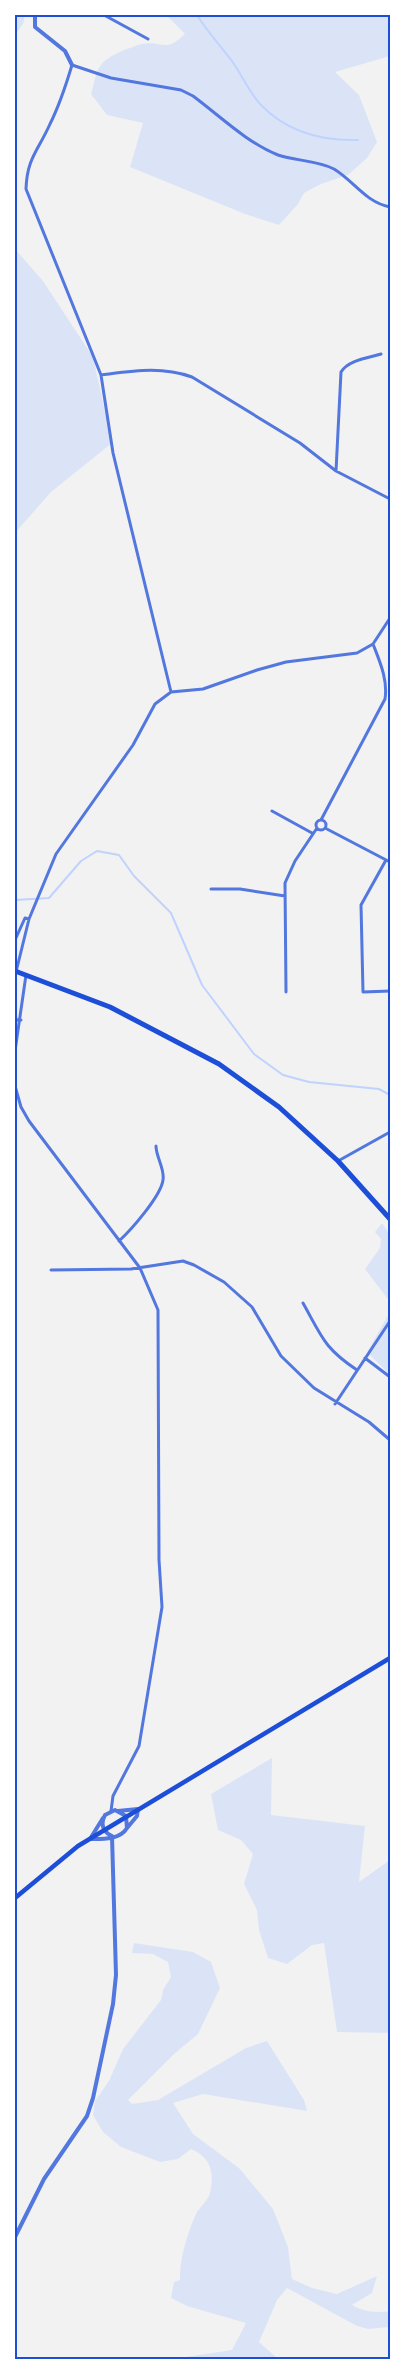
<svg xmlns="http://www.w3.org/2000/svg" width="405" height="2374" font-family="'Golos Text',sans-serif">
<style>
.green{fill:#dbe4f7}
.lines{fill:none;stroke-linecap:round;stroke-linejoin:round}
.stream{stroke:#bfd3fe;stroke-width:2}
.minor{stroke:#5277de;stroke-width:3}
.tertiary{stroke:#5277de;stroke-width:4}
.secondary{stroke:#1d4ed8;stroke-width:4.5}
.trunk{stroke:#1d4ed8;stroke-width:5}
.neatline{fill:none;stroke:#1d4ed8;stroke-width:2}
</style>
<rect width="100%" height="100%" fill="#f2f2f2"/>
<path class="green" d="M15,15H25L23,24L15,35Z
M166,15H390V56L335,72L359,95L377,142L367,158L348,175L321,184L304,193L298,204L279,225L245,214L130,167L143,123L107,115L91,94C94,86 95,71 101,65C108,55 131,47 142,44C163,40 164,54 185,34Z
M15,249L43,281L93,357L112,443L51,492L15,533Z
M382,1223L390,1235V1302L365,1269L380,1248L381,1239L375,1232Z
M390,1312V1375L367,1352Z
M272,1758L271,1815L365,1826L359,1882L390,1860V2033L337,2032L324,1943L312,1945L287,1964L268,1958L259,1930L257,1910L244,1884L253,1854L241,1840L218,1830L211,1794Z
M134,1943L193,1952L211,1962L220,1988L198,2034L174,2054L128,2100L132,2104L158,2100L246,2048L267,2041L304,2100L307,2111L203,2094L173,2103L193,2134L239,2168L273,2209L288,2247L292,2279L312,2288L337,2294L377,2276L372,2293L352,2305C364,2312 376,2313 390,2311V2327L368,2329L357,2326L287,2288L277,2300L259,2342L278,2359H172L232,2350L246,2323L187,2306L171,2298L174,2282L180,2280C179,2259 188,2231 197,2212C201,2206 208,2200 210,2193C215,2172 210,2157 191,2149L178,2159L160,2162L121,2147L103,2132L93,2115L95,2101L109,2081L123,2049L161,2000L163,1990L171,1977L168,1962L153,1954L132,1953Z"/>
<g class="lines">
<path class="stream" d="M197,15C208,33 222,47 234,64C242,76 251,95 261,105C287,132 322,141 358,140
M15,900L49,898L81,861L97,851L119,855L134,876L171,913L202,985L254,1054L283,1075L309,1082L379,1089L390,1095
M390,1258V1289"/>
<path class="minor" d="M104,15L148,39
M101,375C133,371 161,366 192,377L300,443L336,471L390,499
M336,471L341,372C348,360 368,358 381,354
M171,692L113,453L101,375L26,189C27,158 38,151 50,124C59,106 66,85 72,65L111,78L181,90L193,96C220,116 246,142 278,155C295,161 317,160 334,169C354,181 365,202 390,207
M272,811L312,833
M321,820L385,699C388,680 380,662 373,644
M316 825a5 5 0 1 1 10 0a5 5 0 1 1-10 0Z
M325,828L390,862
M386,860L361,905L363,992L390,991
M211,889H240L285,896
M15,940L25,918L29,919
M16,972L29,919L56,854L133,745L155,704L171,692L203,689L257,670L286,662L357,653L373,644L390,618
M286,992L285,883L295,861L317,828
M15,1012L16,1020H21
M15,1051L26,975
M15,1086L21,1107L29,1121L140,1268L158,1310L159,1560L162,1607L139,1746L113,1796L111,1811
M338,1161L390,1132
M119,1241C131,1230 161,1196 163,1180C165,1169 156,1157 156,1146
M51,1270L131,1269L183,1261L194,1265L224,1282L252,1307L281,1356L314,1388L369,1422L390,1440
M303,1303C322,1337 324,1348 357,1370
M365,1358L390,1377
M335,1404L390,1321"/>
<path class="tertiary" d="M35,15V27L65,51L72,65
M118,1811L138,1809L137,1816L127,1828
M103,1818L90,1839C102,1839 120,1840 127,1828L126,1816L115,1810L105,1815C100,1824 103,1832 112,1836
M15,2237L44,2179L87,2116L93,2098L113,2004L116,1975L112,1836"/>
<path class="secondary" d="M15,1898L78,1846L390,1658"/>
<path class="trunk" d="M15,971L110,1007L219,1064L279,1107L338,1161L390,1219"/>
</g>
<rect width="405" height="2374" fill="none" stroke="#ffffff" stroke-width="32"/>
<rect x="16" y="16" width="373" height="2342" class="neatline"/>
</svg>
